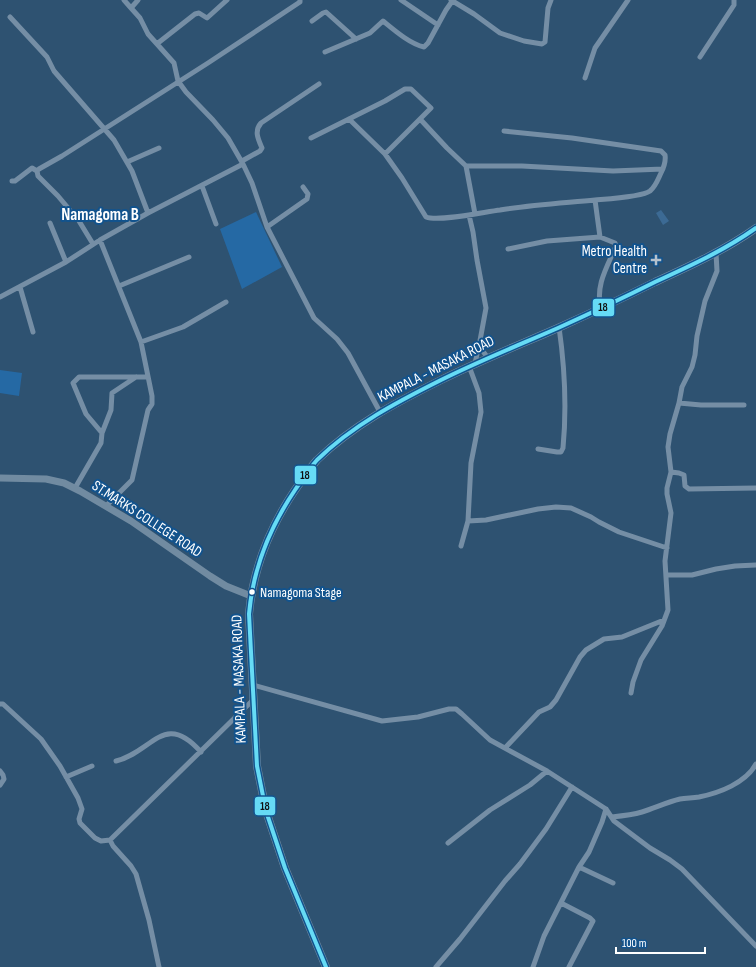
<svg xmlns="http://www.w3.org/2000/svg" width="756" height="967" font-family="'Sofia Sans Condensed',sans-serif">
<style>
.green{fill:#2569a4}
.water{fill:#3c6a94}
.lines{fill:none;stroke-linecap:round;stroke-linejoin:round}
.street{stroke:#758ea5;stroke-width:5}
.secondary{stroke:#718ba1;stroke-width:7}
.primary{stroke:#758ea3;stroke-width:8}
.bus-1-casing{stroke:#12538d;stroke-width:7}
.bus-1{stroke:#66dbf5;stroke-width:4}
.poi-dot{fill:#b6c2cd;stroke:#12538d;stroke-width:1.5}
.bus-dot{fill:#fff;stroke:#12538d;stroke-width:1.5}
.labels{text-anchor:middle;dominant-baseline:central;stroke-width:4;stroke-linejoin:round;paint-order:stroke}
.bus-label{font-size:14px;fill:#fff;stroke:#12538d;text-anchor:start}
.poi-label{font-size:15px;fill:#fff;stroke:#12538d;text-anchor:end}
.street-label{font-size:15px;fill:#fff;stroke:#12538d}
.quarter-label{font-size:17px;font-weight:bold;fill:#fff;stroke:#12538d}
.line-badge{stroke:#12538d;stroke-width:1.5}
.pale-badge-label{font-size:11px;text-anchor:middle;font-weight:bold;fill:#111}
</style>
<rect width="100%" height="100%" fill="#2e5271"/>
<path class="green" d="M256,212L282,267L242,289L220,229Z
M0,370L22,373L19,396L0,393Z"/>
<path class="water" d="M661,210L669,221L663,225L656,213Z"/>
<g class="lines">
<path class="street" d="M124,0L131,8
M138,0L131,8L140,18L148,34L174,63L178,81L186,92L213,120L228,138L243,164L252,183L267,227L314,318L337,339L348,353L380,412
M401,0L438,25
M451,0L474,14L500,33L524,41L542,44L545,42L548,8L551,0
M10,17L47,57L54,71L114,140L132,171L148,213
M312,21L323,13L326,12L356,39
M158,43L195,14L199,13L207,18L227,0
M325,52L370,33L383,21C394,30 410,44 424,47L428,43L446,10L453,0
M700,57L734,5V0
M585,78L595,48L628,0
M349,119L385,154L402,178L426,217C439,222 484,212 500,210C531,205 564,203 595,200L600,237
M420,119L447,148L466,166
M504,131L572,138L661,151L665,155C666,161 664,167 661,173C658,179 656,186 650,191C642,197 606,199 595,200
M311,138L385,101L405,89H411L431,108L385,154
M242,161L260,151L262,148C258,139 254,131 261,123L319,84
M127,162L159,148
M12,181H15L32,168L37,171
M202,186L216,224
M475,214L466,166H522L613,171L663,169
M469,215L473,232L477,260L486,308L479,346L475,363
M50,223L66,262
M267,227L307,199L308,194L303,187
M100,240L141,342L152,396V404L148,410L132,480L106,506
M93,244L79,221L58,196L38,176L37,171L39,169L62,156L208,63L300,2V0
M508,249L547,241L600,237L615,243L616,246C607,267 595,286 601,308
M716,253L717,271L705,301L697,336L695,355L692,367L682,387L679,403L701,405H744
M119,286L189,257
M20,287L33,332
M0,297L66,262L100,240L148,213L243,164
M141,342L183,327L226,302
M479,346L488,358
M102,433L111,410L112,393L136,377
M538,449L557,452H561L563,448C567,406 565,369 559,327
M671,472L679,473L684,475L685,486L689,489L756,488
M75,488L101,443L102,433L86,414L73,383L79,377H148
M468,521L486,520L538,509L556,507L571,508L591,517L599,522L619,532L667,548
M461,546L468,521L471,463L481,412L479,393L469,366
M666,575H692L716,569L735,566L756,565
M253,685L382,721L418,717L449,709H456L462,714L490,740L547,771L606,809L614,821L650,848L670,860L682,869L756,946
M631,693L633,682L641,660L662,626L668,610L665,561L671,513L667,494V488L671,472L668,447L670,434L679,403
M0,704H3L41,739L60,766L78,798L82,809L79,819L80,823L95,838L101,841L110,840
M505,748L539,712L550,707L556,700L580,657L586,650L604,639L622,637L664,620
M116,761C153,752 164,710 201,752
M0,771L3,775L4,779L0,785
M66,777L92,766
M612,817C622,816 632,815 642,812C655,808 667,802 680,799C686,798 692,798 699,797C719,793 746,783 756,764
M448,843L490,810L530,785L547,771
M579,867L613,883
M561,903L590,918L593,921L569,967
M159,967L149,920L136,874L131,866L113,846L110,840L253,700
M436,967L460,939L505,881L520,864L546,829L572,787
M533,967L544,936L579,867L589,852L602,822L606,809"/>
<path class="secondary" d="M0,478L46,479L64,483L80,491L131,521L210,576L226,586L251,596"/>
<path class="primary" d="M326,967L285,868L266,811L257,766L249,614C253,569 270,527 295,490C302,480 309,469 317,460C353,425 397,402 441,380C479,361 519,345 558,328C591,313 623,298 655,282C690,266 725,250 756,228"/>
<defs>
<path id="bus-1" d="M326,967L285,868L266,811L257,766L249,614C253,569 270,527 295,490C302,480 309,469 317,460C353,425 397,402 441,380C479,361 519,345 558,328C591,313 623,298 655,282C690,266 725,250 756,228"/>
</defs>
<use href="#bus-1" class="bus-1-casing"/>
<use href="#bus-1" class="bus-1"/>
</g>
<path class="poi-dot" d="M654 254h4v4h4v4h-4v4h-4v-4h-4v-4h4z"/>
<circle class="bus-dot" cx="252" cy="592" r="3.5"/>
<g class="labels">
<g class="bus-label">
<text x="260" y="592">Namagoma Stage</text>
</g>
<g class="poi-label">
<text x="647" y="251">Metro Health<tspan x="647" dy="17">Centre</tspan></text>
</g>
<g class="street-label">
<text transform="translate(436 369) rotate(-27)">KAMPALA - MASAKA ROAD</text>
<text transform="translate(147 519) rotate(33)">ST.MARKS COLLEGE ROAD</text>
<text transform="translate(239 679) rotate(-92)">KAMPALA - MASAKA ROAD</text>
</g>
<g class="quarter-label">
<text x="100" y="215">Namagoma B</text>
</g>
</g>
<g class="line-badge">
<rect x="592" y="298" width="23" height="19" rx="4" fill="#66dbf5"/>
<rect x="294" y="465" width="23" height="20" rx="4" fill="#66dbf5"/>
<rect x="254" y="796" width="22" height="20" rx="4" fill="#66dbf5"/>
</g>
<g class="pale-badge-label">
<text x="603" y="311">18</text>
<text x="305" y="479">18</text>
<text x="265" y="810">18</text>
</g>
<path d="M616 947v6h89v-6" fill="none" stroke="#ffffff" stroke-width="2"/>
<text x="622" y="947" font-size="12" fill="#ffffff" stroke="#12538d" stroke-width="3" paint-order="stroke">100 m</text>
</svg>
